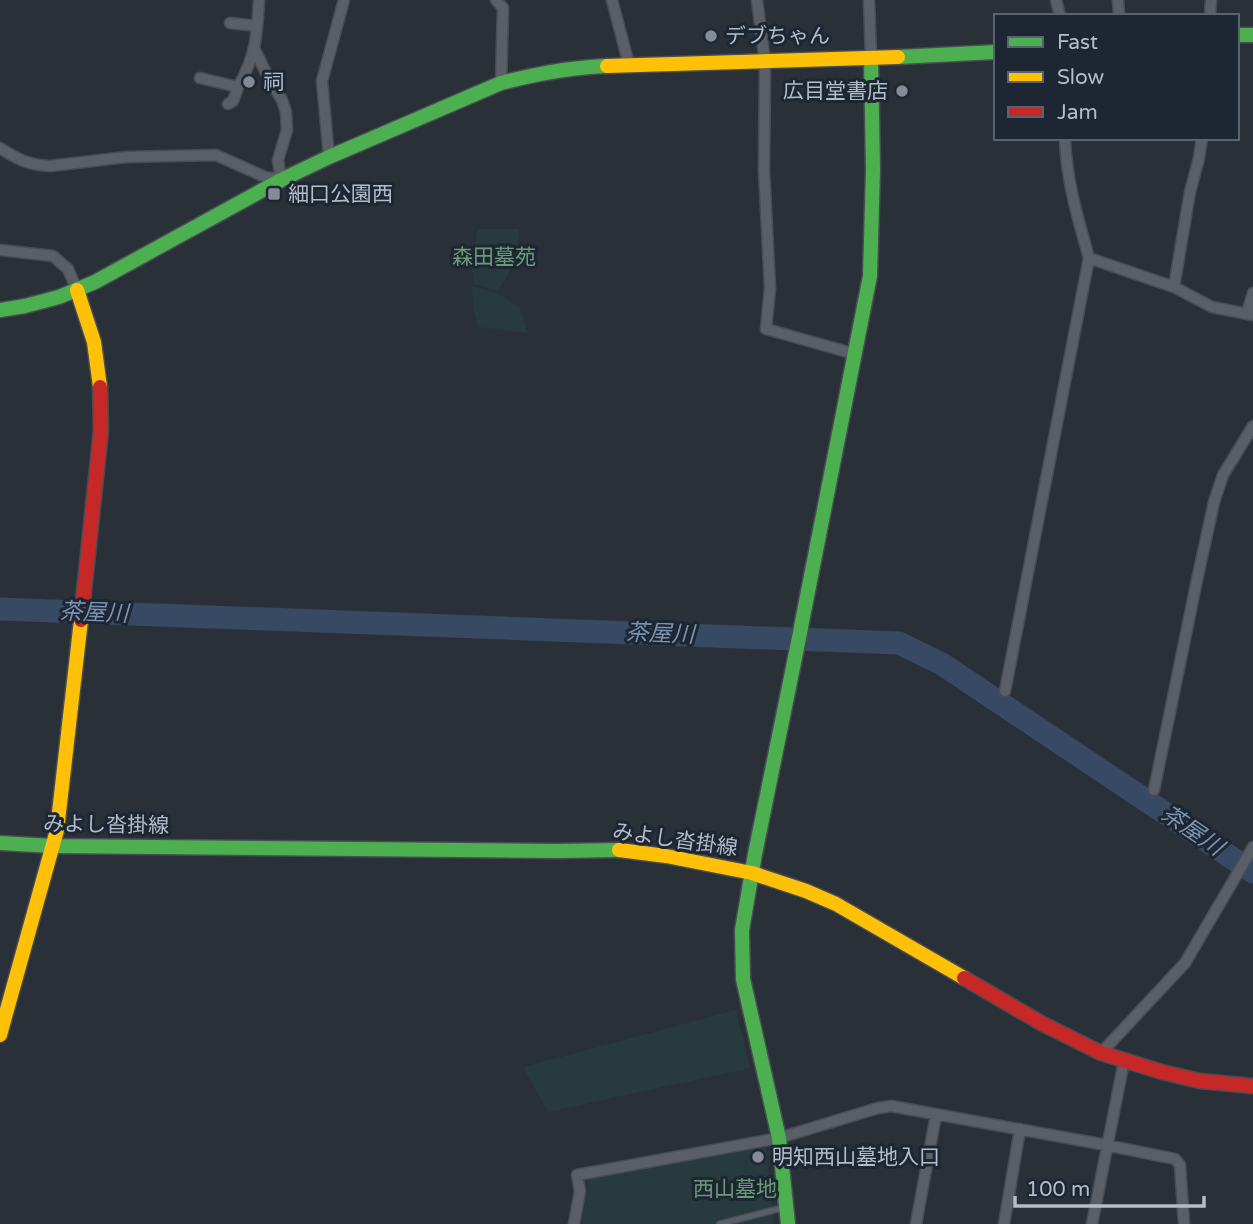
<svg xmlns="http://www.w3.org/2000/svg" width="1253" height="1224" font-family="'Varela Round','Noto Sans JP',sans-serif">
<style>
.green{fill:#273a3e}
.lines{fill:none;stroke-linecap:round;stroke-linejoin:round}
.river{stroke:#384963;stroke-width:23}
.lane-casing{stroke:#484c53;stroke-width:8}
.street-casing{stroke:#484c53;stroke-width:13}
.fast-casing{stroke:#484c53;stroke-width:17}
.slow-casing{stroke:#484c53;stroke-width:17}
.jam-casing{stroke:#484c53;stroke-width:17}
.lane{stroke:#5a5e66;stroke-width:5}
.street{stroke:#5a5e66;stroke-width:10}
.fast{stroke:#4caf50;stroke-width:14}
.slow{stroke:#ffc107;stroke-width:14}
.jam{stroke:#c62828;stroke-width:14}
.poi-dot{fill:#848b96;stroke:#1d2633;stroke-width:2.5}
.labels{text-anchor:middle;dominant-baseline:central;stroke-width:6;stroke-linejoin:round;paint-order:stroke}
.poi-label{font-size:21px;fill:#b4bcc9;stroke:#1d2633;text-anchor:start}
.park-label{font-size:21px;fill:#6b9a76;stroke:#1d2633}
.street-label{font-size:21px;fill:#b4bcc9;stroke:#1d2633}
.water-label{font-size:23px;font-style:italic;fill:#7c92b1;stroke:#1d2633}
</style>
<rect width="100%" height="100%" fill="#2a3038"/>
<path class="green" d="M478,229H519L516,261L498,291L474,284L471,264Z
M472,286L499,294L520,308L528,333L478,327L473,307Z
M736,1010L750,1068L548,1112L523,1067Z
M766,1147L774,1224H581L590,1176Z"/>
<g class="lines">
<path class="river" d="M0,609L899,643L942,664L1253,872"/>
<defs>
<path id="lane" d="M720,1224L786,1207"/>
<path id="street" d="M496,0L503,8L501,83
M612,0L629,65
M757,0L765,62L764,170L770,288L766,329L855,354
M869,0L871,59
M1056,0L1060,16
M1118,0L1119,16
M1210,16L1211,0
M230,23L257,26
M200,78L238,87C256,56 257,35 259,0
M228,104L233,101L238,87
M0,148C17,159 28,165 50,166L126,157L216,155L265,177L281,180L278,160L287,130L286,112L282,100L269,79L255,50
M329,157L322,81L344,0
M0,250L53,256L68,269L77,290
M1089,258L1174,287L1212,307L1253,315
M1174,287L1190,192L1199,158L1202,138
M1247,313L1253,293
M1005,691L1089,258C1078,219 1066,179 1065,138
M1154,790L1197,580L1214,502L1223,475L1253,426
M1101,1053L1185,963L1253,847
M574,1224L580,1191L577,1175L779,1138L878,1108L891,1106L1106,1145L1175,1159L1180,1165L1184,1224
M916,1224L936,1115
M1004,1224L1020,1129
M1092,1224L1124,1061"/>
<path id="fast" d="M1237,35H1253
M898,57L996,52
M0,310L25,306L59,297L95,282L281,180L329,157L501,83C536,74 571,67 607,66
M801,627L870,276L873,170L871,59
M0,843L52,846L556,851L619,850
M788,1224L779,1138L743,979L742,930L755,854L801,628"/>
<path id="slow" d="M607,66L898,57
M77,290L94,342L100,387
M619,850L666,856L752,873L806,891L836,904L964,978
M0,1035L57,830L81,620"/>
<path id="jam" d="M81,620L101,430L100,387
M964,978L1041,1023L1101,1053L1162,1072L1200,1081L1253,1086"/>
</defs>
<use href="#lane" class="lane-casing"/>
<use href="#street" class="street-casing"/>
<use href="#fast" class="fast-casing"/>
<use href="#slow" class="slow-casing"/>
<use href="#jam" class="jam-casing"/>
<use href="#lane" class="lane"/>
<use href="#street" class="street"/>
<use href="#fast" class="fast"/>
<use href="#slow" class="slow"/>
<use href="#jam" class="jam"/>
</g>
<g class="poi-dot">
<circle cx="711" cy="36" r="7"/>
<circle cx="249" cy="82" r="7"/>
<circle cx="902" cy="91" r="7"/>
<rect x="267" y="187" width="14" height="14" rx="3.5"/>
<circle cx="758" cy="1157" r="7"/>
</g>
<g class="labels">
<g class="poi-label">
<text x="725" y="36">デブちゃん</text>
<text x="263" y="82">祠</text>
<text x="888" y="91" text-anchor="end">広目堂書店</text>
<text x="288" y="194">細口公園西</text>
<text x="772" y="1157">明知西山墓地入口</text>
</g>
<g class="park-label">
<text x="494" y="257">森田墓苑</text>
<text x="735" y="1189">西山墓地</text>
</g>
<g class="street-label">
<text transform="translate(106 825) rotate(1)">みよし沓掛線</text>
<text transform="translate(675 840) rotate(8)">みよし沓掛線</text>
</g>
<g class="water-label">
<text transform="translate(94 613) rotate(2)">茶屋川</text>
<text transform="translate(660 634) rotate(2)">茶屋川</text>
<text transform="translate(1192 831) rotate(34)">茶屋川</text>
</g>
</g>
<rect x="994" y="14" width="245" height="126" fill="#1d2633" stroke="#59626f" stroke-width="2"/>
<rect x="1008" y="37" width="35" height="10" fill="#4caf50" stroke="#59626f" stroke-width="2"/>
<text x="1057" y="49" font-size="21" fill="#b4bcc9">Fast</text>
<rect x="1008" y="72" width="35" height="10" fill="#ffc107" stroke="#59626f" stroke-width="2"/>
<text x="1057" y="84" font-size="21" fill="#b4bcc9">Slow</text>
<rect x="1008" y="107" width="35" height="10" fill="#c62828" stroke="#59626f" stroke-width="2"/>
<text x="1057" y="119" font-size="21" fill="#b4bcc9">Jam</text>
<path d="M1015 1196v10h189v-10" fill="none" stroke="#b4bcc9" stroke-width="3.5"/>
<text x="1026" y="1196" font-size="21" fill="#b4bcc9" stroke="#1d2633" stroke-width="5" paint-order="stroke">100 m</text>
</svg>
